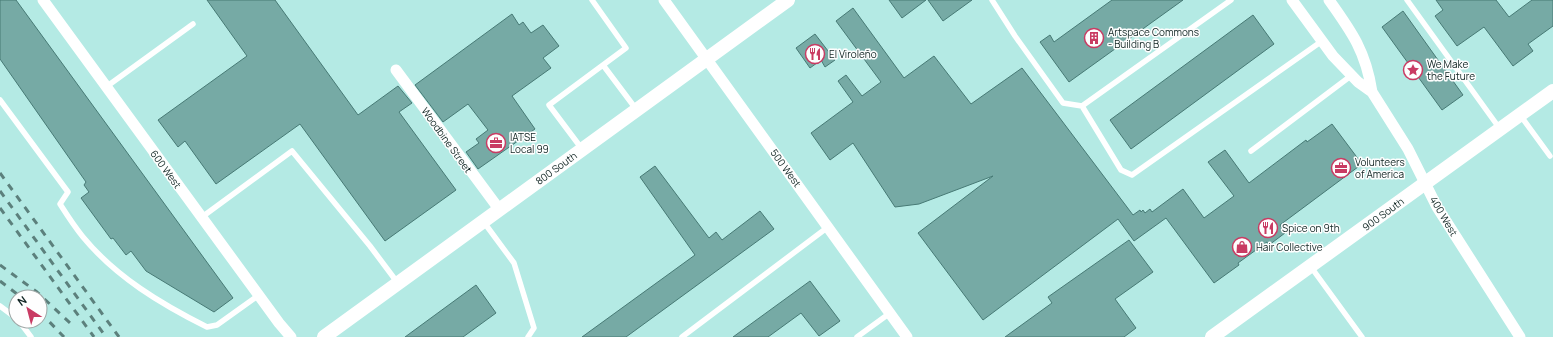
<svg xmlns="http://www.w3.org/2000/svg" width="1553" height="337" font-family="Manrope,sans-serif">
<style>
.building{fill:#76aaa5;stroke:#477a75}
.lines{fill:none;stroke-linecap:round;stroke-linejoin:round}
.service{stroke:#fff;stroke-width:5.5}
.minor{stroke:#fff;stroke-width:11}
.tertiary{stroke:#fff;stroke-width:14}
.rail{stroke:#5c807c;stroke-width:3;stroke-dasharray:7 7;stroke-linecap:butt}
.labels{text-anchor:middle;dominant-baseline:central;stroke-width:3;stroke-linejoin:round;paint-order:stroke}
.poi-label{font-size:10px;fill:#0f2422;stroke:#fefefe;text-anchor:start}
.street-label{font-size:10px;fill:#0f2422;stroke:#fefefe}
</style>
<rect width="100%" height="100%" fill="#b4eae4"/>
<path class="building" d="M0,0H16L233,298L214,312L146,271L131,251L126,255L113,238L111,239L81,198L89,192L84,185L86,182L0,59Z
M207,0H275L358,115L398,86L412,103L399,112L456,190L385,241L300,124L216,184L185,141L178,147L158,120L247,56Z
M889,0H926L902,18Z
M928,0H972L943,21Z
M1112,0H1183L1069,82L1040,42L1050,35L1054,42Z
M1436,0H1496L1509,17L1532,0H1553V26L1528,44L1533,51L1513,66L1484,27L1457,46L1435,16L1443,10Z
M853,8L904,78L934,56L971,104L1022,68L1133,215L1140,210L1141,212L1143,210L1145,213L1150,209L1152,212L1183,189L1204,218L1234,196L1208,162L1225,150L1249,183L1306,140L1307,142L1332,124L1362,164L1280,225L1285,233L1269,245L1267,242L1238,263L1239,265L1214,283L1166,218L1134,241L1118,219L983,320L918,233L993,176L919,204L895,207L853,143L830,160L811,133L853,102L838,81L846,75L862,96L881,82L836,21Z
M1403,11L1463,95L1442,110L1382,27Z
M512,14L519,25L523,22L531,33L543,25L559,46L543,58L551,68L512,96L535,129L478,169L466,152L479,143L476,139L488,130L468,104L443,122L415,85Z
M1253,15L1274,44L1131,149L1110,120Z
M815,34L835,60L825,67L821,60L810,68L796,48Z
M655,166L709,238L716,232L722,240L760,211L774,229L626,337H582L695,255L640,177Z
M1129,240L1153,272L1115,299L1136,328L1124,337H1005L1052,303L1048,297Z
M810,281L840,321L819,336L801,313L768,337H733Z
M476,285L496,313L463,337H405Z"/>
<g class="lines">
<path class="service" d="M592,0L626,48L603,65
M992,0L1015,36L1063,103L1082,106L1231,0
M1407,0L1500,129
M106,87L193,24
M0,100L68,192L60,204C67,215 74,226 83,237C116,277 161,304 207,327L217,325L259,295
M1082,106L1121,170L1132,175L1322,41
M1520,115L1550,156
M582,149L549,105L603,65L636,109
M1251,151L1352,75
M202,217L292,151L370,246L397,282
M483,221L514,263L534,328L528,337
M1311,267L1362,337
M0,306L16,318
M19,321L31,337
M682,337L828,227
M857,337L890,313"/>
<path class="minor" d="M43,0L279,323L291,337
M664,0L907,337
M1292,0L1333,56L1358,82L1372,92L1408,149L1437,207L1520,337
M1329,0C1352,32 1366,52 1372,92
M396,70L499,209"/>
<path class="tertiary" d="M324,337L788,0
M1212,337L1553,91"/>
<path class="rail" d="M0,173L119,337
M0,191L106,337
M0,208L94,337
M0,265L37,292L70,323
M0,281L21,297
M40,312L64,337"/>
</g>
<defs>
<symbol id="building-ring" viewBox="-11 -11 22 22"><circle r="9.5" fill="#fefefe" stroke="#c93b63" stroke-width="1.5"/><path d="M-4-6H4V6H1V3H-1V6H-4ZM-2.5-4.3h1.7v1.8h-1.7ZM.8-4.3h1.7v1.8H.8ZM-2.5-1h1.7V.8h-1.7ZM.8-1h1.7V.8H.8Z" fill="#c93b63"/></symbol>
<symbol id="restaurant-ring" viewBox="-11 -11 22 22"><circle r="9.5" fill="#fefefe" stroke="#c93b63" stroke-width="1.5"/><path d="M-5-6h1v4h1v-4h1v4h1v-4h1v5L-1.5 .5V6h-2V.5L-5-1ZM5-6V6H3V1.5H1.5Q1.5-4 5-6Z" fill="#c93b63"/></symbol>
<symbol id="sight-ring" viewBox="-11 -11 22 22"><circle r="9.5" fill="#fefefe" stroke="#c93b63" stroke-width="1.5"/><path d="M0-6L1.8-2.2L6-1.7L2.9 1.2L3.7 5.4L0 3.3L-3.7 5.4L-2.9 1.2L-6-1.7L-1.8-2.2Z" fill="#c93b63"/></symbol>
<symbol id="office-ring" viewBox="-11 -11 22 22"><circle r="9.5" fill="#fefefe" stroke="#c93b63" stroke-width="1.5"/><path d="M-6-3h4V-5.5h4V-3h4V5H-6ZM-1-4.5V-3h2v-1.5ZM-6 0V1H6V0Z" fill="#c93b63"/></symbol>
<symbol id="shop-ring" viewBox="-11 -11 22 22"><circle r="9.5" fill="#fefefe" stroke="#c93b63" stroke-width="1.5"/><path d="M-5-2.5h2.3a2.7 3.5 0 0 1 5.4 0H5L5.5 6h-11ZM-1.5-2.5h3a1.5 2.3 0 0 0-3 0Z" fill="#c93b63"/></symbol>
</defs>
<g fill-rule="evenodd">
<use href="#building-ring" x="1083" y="27" width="22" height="22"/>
<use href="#restaurant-ring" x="804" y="43" width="22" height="22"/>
<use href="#sight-ring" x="1402" y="59" width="22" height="22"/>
<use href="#office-ring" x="485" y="132" width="22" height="22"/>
<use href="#office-ring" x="1330" y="157" width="22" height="22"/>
<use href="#restaurant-ring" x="1257" y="217" width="22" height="22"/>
<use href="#shop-ring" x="1231" y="236" width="22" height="22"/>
</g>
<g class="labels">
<g class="poi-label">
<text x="1108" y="32">Artspace Commons<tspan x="1108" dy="12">- Building B</tspan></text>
<text x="829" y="54">El Viroleño</text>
<text x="1427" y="64">We Make<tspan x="1427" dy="12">the Future</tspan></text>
<text x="510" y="137">IATSE<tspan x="510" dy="12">Local 99</tspan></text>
<text x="1355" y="162">Volunteers<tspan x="1355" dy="12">of America</tspan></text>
<text x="1282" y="228">Spice on 9th</text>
<text x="1256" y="247">Hair Collective</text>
</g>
<g class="street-label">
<text transform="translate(447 140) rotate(54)">Woodbine Street</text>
<text transform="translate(556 168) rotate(-36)">800 South</text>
<text transform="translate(786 168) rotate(54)">500 West</text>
<text transform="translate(166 169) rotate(54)">600 West</text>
<text transform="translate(1383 214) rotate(-36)">900 South</text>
<text transform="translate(1444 216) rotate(60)">400 West</text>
</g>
</g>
<g transform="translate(28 309) rotate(324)"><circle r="19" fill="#fefefe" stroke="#9ea7a6"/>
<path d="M0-3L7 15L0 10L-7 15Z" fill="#c93b63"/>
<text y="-6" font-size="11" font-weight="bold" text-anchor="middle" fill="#0f2422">N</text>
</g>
</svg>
